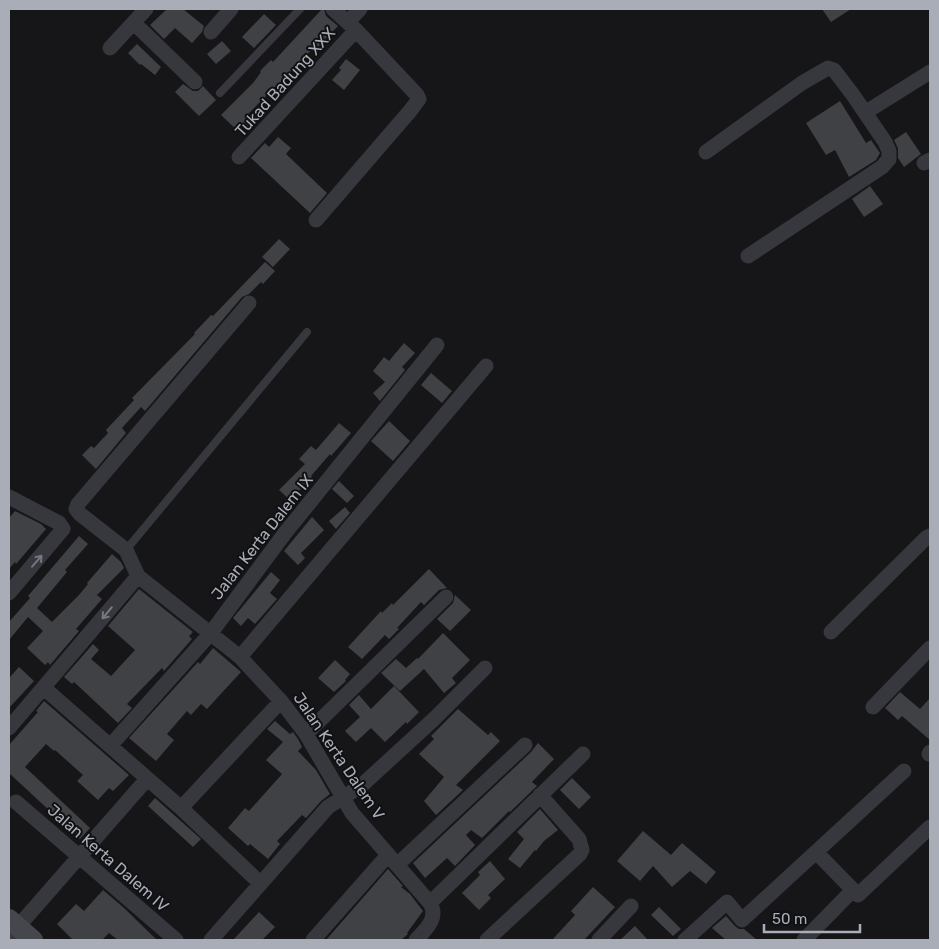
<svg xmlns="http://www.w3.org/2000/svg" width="939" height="949" font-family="Rubik,sans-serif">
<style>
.building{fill:#404145}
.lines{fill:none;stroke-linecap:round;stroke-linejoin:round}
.lane{stroke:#37383d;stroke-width:8}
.street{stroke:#37383d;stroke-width:15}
.secondary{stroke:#45474d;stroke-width:20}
.oneway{stroke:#757881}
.labels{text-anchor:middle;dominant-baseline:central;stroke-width:4;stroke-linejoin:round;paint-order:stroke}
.street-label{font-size:16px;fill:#a8adb8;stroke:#111113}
</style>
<rect width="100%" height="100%" fill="#161618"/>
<path class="building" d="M167,9H183L204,26L202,32L192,43L175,28L164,39L150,25Z
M322,9H324L326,16L338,26L317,48L315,46L277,87L276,86L246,116L252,122L241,134L221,115L253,83L261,72L260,71L271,60L273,62Z
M822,9H851L831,22Z
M264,14L276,25L254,48L242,37Z
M222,41L231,51L216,64L207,54Z
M137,44L161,67L155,75L141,64L140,65L128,53Z
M346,59L360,70L344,90L332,80L341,70L339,68Z
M183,84L193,91H198L203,86L216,100L199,116L175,92Z
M840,101L866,143L871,140L880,153L876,160L849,177L835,150L826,155L806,123Z
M906,132L921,154L904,167L898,158V148L894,140Z
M278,137L291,148L286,154L327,193L310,213L251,158L265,143L269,147Z
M870,186L883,204L864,217L852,199Z
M279,239L290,249L273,267L262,257Z
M265,262L275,271L263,284L261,282L249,294L242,297L145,411L141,407L122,428L126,433L96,469L82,455L91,446L94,448L108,433L106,430L134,400L132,398L195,334L194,333L211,315L213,316Z
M404,343L415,353L402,367L405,370L380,401L373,393L385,382L373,371L384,357L389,361Z
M431,373L452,391L442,403L421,385Z
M389,421L410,441L393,461L371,441Z
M339,423L351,433L331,456L330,454L311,476L312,477L290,500L279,490L305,464L299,459L311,446L316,450Z
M339,481L354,496L347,503L332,489Z
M345,507L350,513L336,529L329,521Z
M15,511L41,524L46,529L16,564L15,562L9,569V518Z
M312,517L324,530L301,553L305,558L298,565L284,551Z
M79,536L88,544L65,570L67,572L37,608L52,622L79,595L88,584L87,583L112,554L121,562L124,568L97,595L102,599L76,629L79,631L50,665L48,662L45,665L27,648L43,631L28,617L9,640V622L30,598L28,596Z
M429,569L447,588L439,590L424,605L421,602L397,628L399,629L389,639L385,635L362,659L348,647L381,611L382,613L392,603L393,605Z
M271,572L280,580L270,593L277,599L255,624L248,618L241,626L233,618Z
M139,589L193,632L189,636L192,639L164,671L162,668L127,704L132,708L118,723L74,682L72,684L64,677L93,644L99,650L91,659L111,676L135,650L108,626Z
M455,595L471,610L450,631L437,619L453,603Z
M443,633L470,660L452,678L456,683L444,693L424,669L400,691L381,673L396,659L406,668L417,658L418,659Z
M213,648L241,672L207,709L201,704L191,715L187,711L167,734L174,740L156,761L129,738L198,662L200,664Z
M335,660L350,674L345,680L346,681L334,692L318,678Z
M19,667L34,681L9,708V678Z
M394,686L419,712L407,724L406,722L385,742L371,728L356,742L345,731L360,717L349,705L359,695L371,709Z
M900,692L920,709L930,698V740L902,716L898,720L885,708Z
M44,701L129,775L113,791L109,788L98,800L77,781L83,775L55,750L54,751L46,744L25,767L90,828L80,839L9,773V745L38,712L36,711Z
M458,709L488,735L491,732L500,741L456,785L463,790L436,815L424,801L444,777L419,754L434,739L431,736Z
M275,721L290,734L293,732L298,739L302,747L298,751L316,770L330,794L321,801L306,818L302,815L277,841L280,844L268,859L250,844L248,846L228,828L245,808L249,811L282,774L266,760L283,742L267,729Z
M538,743L554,759L532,782L537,786L510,812L509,811L482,838L471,830L466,835L475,845L455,866L447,858L425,878L413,863L531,752Z
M572,778L591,797L579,809L560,790Z
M155,798L201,839L193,847L148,806Z
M540,809L558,830L544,841L536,851L535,850L520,868L508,859L524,839L517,832Z
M643,831L671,855L682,843L716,872L706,884L690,871L672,887L653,866L640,881L617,861Z
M490,861L505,879L488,895L491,898L479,910L462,893L480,875L478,872Z
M388,869L403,886L401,887L410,894L423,911L407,933L408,934L401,940H326Z
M593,887L615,907L584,940H552L575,915L571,911Z
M103,890L124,908L157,940H118L109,933L102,940H73L57,924L76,904L84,911Z
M659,907L681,929L673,936L651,915Z
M259,912L275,927L262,940H233Z
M726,916L735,926L739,929H744L757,940H726L712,928Z
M635,926L648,940H620Z"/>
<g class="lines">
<path class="lane" d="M220,93L300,9
M126,550L307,332"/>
<path class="street" d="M348,22L360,9
M134,23L195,82
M211,32L231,9
M110,48L146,9
M866,112L930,72
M706,152L802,83L828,68L834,70L853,95L885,142L889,151V159L882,167L748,256
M239,157L356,30
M924,163L930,160
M316,220L410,111L419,99L417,95L356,30L333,9
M249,303L78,504L76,509L80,514L126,550L138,576L240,657L281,701L306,734L352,813L430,903C439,918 426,929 416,940
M9,497L59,523L63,529L9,593
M831,632L926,538L930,536
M240,657L486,366
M44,688L181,808L260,883
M873,707L930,648
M9,728L138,576
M306,734L446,597
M110,746L210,634L285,533L437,345
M929,754L930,752
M16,802L176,940
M181,808L281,701
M816,852L858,895L930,827
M397,865L525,745
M430,903L583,754
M9,937L147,779
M211,940L328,807L361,786L434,719L485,668
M313,940L388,855
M487,940L580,854L582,850L579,839L540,795
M599,940L631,906
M685,940L727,902L742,920L904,771
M804,940L853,890"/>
<path class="secondary" d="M9,919L33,940"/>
</g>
<defs><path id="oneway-shaft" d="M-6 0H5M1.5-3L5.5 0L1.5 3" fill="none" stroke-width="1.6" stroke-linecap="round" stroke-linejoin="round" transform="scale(1.25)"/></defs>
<g class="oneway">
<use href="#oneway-shaft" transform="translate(37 561) rotate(-49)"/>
<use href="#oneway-shaft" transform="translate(107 613) rotate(130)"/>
</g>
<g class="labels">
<g class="street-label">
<text transform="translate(285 82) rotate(-48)">Tukad Badung XXX</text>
<text transform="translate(262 537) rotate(-52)">Jalan Kerta Dalem IX</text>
<text transform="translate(339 756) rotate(56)">Jalan Kerta Dalem V</text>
<text transform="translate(108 858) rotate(41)">Jalan Kerta Dalem IV</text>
</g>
</g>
<rect width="939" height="949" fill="none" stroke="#a8adb8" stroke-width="20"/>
<path d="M764 924v8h96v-8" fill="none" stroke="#a8adb8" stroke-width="2.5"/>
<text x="772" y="924" font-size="15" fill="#a8adb8" stroke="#111113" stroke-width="4" paint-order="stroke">50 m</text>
</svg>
